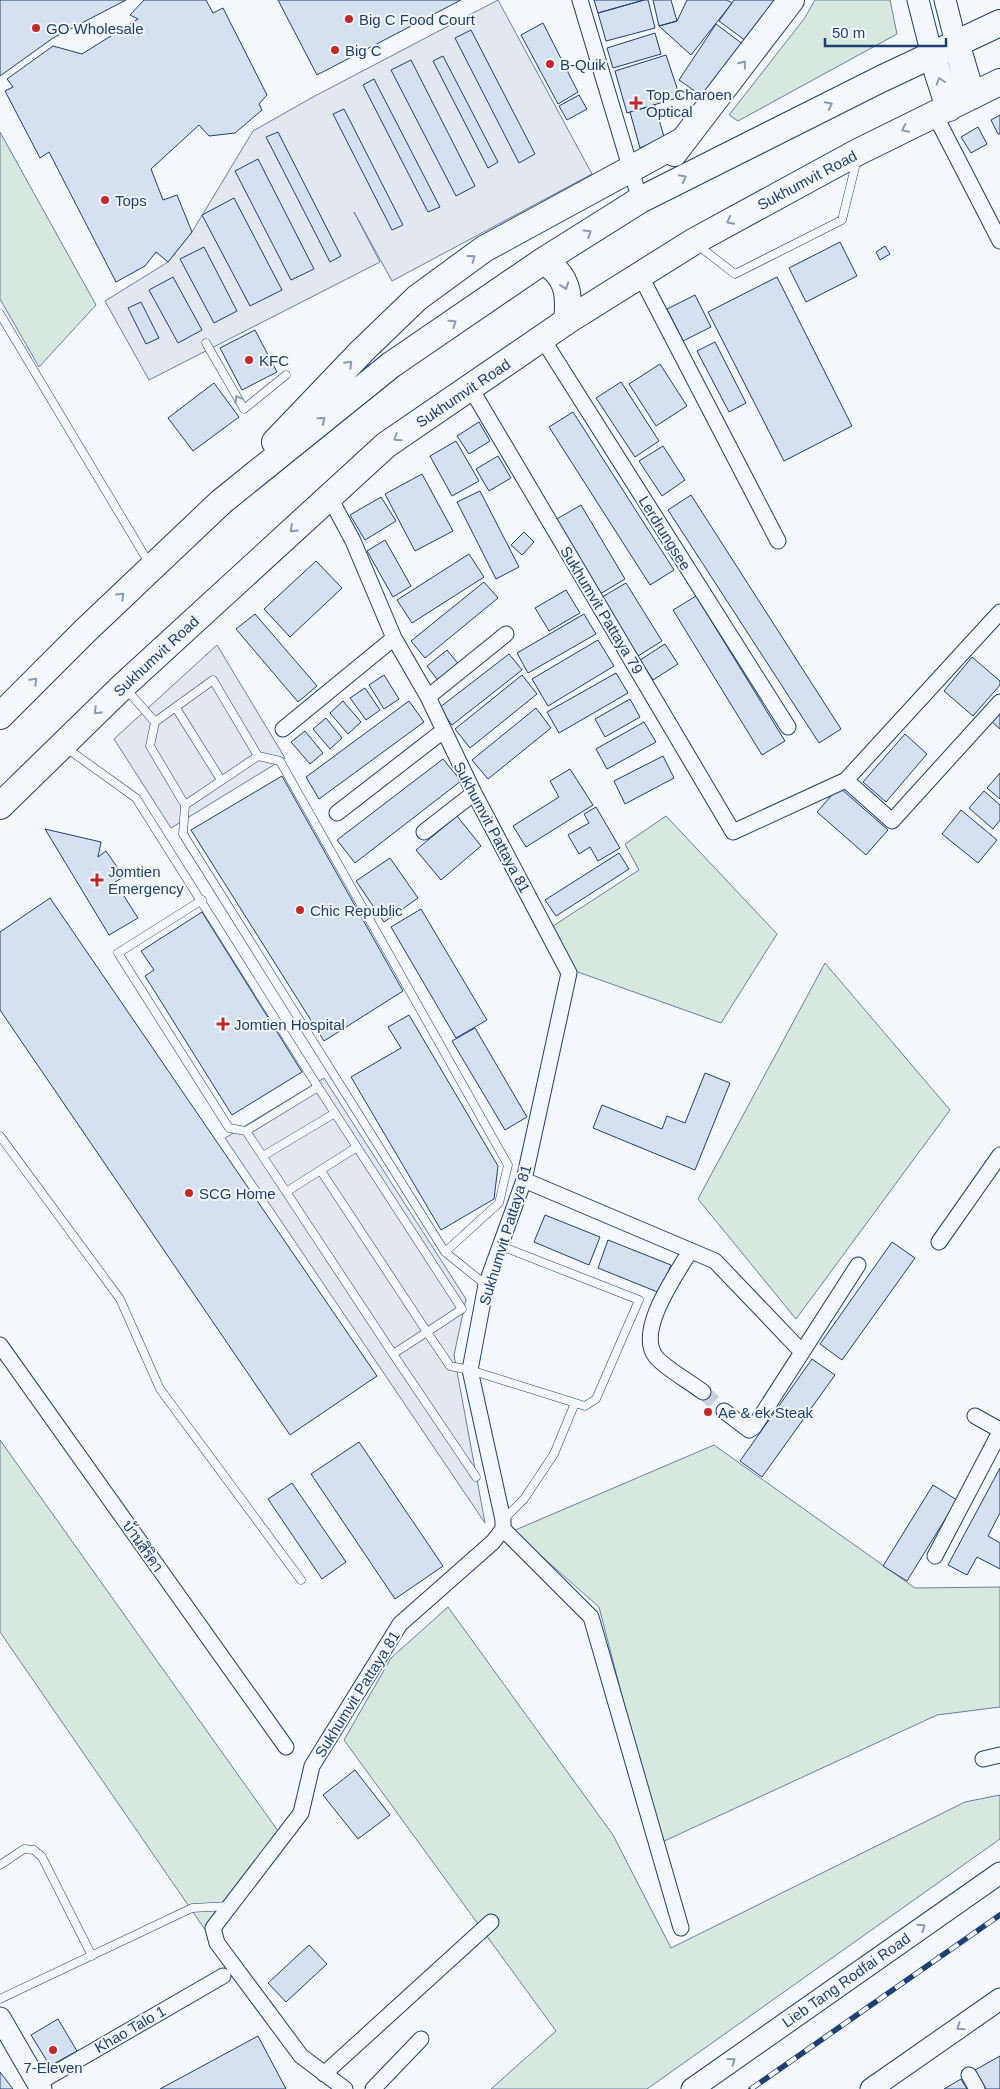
<svg xmlns="http://www.w3.org/2000/svg" width="1000" height="2089" font-family="Helvetica,Sarabun,sans-serif">
<style>
.green{fill:#d7e8df;stroke:#687fa3}
.parking{fill:#e3e8f0;stroke:#687fa3}
.building{fill:#d5e0f0;stroke:#1d3f73}
.lines{fill:none;stroke-linecap:round;stroke-linejoin:round}
.street-tunnel{stroke:#c9d2e0;stroke-width:15;stroke-dasharray:15 8;stroke-linecap:butt}
.lane-casing{stroke:#1d3f73;stroke-width:9}
.street-casing{stroke:#1d3f73;stroke-width:17}
.secondary-casing{stroke:#1d3f73;stroke-width:23}
.highway-casing{stroke:#1d3f73;stroke-width:28}
.lane{stroke:#f4f7fb;stroke-width:8}
.street{stroke:#f4f7fb;stroke-width:15}
.secondary{stroke:#f4f7fb;stroke-width:21}
.highway{stroke:#f4f7fb;stroke-width:26}
.rail-casing{stroke:#1d3f73;stroke-width:5.5}
.rail{stroke:#f4f7fb;stroke-width:4;stroke-dasharray:11;stroke-linecap:butt}
.oneway{stroke:#889bb7}
.poi-dot{fill:#c62828;stroke:#f4f7fb;stroke-width:2}
.labels{text-anchor:middle;dominant-baseline:central;stroke-width:4;stroke-linejoin:round;paint-order:stroke}
.poi-label{font-size:15px;fill:#1d3f73;stroke:#f4f7fb;text-anchor:start}
.street-label{font-size:15px;fill:#1d3f73;stroke:#f4f7fb}
</style>
<rect width="100%" height="100%" fill="#f4f7fb"/>
<path class="green" d="M815,0H890L897,34L738,121L729,115L804,19Z
M0,132L96,305L39,367L0,299Z
M666,816L777,934L721,1023L575,971L550,928L639,870L625,844Z
M825,963L950,1110L796,1319L698,1199Z
M0,1440L278,1831L206,1931L0,1632Z
M714,1445L915,1588L1000,1587V1707L937,1715L660,1843L599,1607L513,1531Z
M448,1607L613,1835L671,1948L965,1802L1000,1795V1839L647,2089H491L556,2031L344,1740L391,1658Z"/>
<path class="parking" d="M498,0L592,174L392,281L354,212L380,262L149,380L105,301L168,262L192,232L253,131L313,97Z
M217,645L285,758L171,828L114,739Z
M324,1078L466,1299L454,1355L485,1523L225,1138Z"/>
<path class="building" d="M0,0H126L53,38L0,76Z
M144,0H206L213,13L223,8L267,95L259,104L262,110L235,133L209,136L199,125L151,169L163,200L177,195L192,232L168,262L156,252L145,266L116,282L49,152L40,158L5,91L13,87L7,79L53,46L82,54L138,19L130,15Z
M278,0H461L317,75Z
M594,0H644L598,13Z
M644,0H648L655,28L606,41L598,13Z
M653,0H671L677,21L659,26Z
M687,0H727L732,3L691,55L659,26L677,21Z
M734,0H782L750,44L719,21Z
M543,23L578,92L558,104L521,35Z
M716,24L748,48L706,99L679,80Z
M471,30L535,154L519,163L455,38Z
M655,33L661,54L613,68L607,48Z
M666,55L680,97L627,113L615,71Z
M443,56L498,162L488,168L433,61Z
M411,60L475,186L456,196L391,70Z
M374,79L440,207L428,212L363,85Z
M579,95L587,109L567,120L559,106Z
M655,105L664,137L640,148L630,112Z
M344,109L403,225L392,230L333,114Z
M1000,115V134H998L991,120Z
M978,127L987,144L971,153L961,137Z
M278,132L341,256L330,262L266,137Z
M258,159L314,269L291,280L235,171Z
M234,198L282,290L250,306L202,215Z
M840,242L857,276L806,302L789,268Z
M885,246L890,254L880,260L876,252Z
M204,247L237,311L214,323L180,259Z
M173,277L202,330L178,343L149,290Z
M777,277L852,426L784,461L708,312Z
M695,295L711,327L683,341L667,309Z
M141,302L159,338L146,344L128,308Z
M255,330L277,372L242,390L220,348Z
M715,342L746,403L729,412L697,351Z
M660,364L687,406L656,426L629,384Z
M621,382L659,441L635,457L596,398Z
M214,383L239,417L193,451L168,418Z
M573,412L674,570L650,585L549,427Z
M479,422L490,441L469,454L457,436Z
M456,441L479,481L452,496L430,456Z
M663,446L685,480L662,496L639,461Z
M498,456L511,478L489,491L476,469Z
M422,474L453,531L415,551L385,494Z
M480,491L519,567L496,579L457,502Z
M691,495L841,729L819,743L668,510Z
M381,497L396,521L365,540L350,515Z
M581,505L625,579L600,594L555,520Z
M524,532L534,542L522,555L511,545Z
M385,540L411,586L393,597L367,551Z
M469,554L484,577L412,623L397,600Z
M316,561L342,588L290,637L264,609Z
M484,582L498,598L425,658L411,641Z
M626,583L662,641L638,656L602,597Z
M566,590L580,613L549,631L535,608Z
M696,596L785,741L762,755L673,610Z
M255,614L317,686L298,702L236,629Z
M584,614L596,634L528,673L517,653Z
M598,640L614,666L548,706L532,679Z
M665,644L678,664L653,680L640,660Z
M447,650L460,666L439,682L427,666Z
M509,654L522,670L452,725L439,708Z
M972,657L1000,681V685L973,716L944,691Z
M616,673L628,693L559,733L547,712Z
M384,675L399,699L384,709L369,685Z
M522,675L537,694L470,748L455,729Z
M365,688L380,710L366,720L350,698Z
M630,699L640,717L605,737L595,719Z
M343,701L361,722L348,734L330,713Z
M409,701L424,722L319,799L306,777Z
M536,708L551,728L488,779L472,760Z
M1000,711V729L991,721Z
M326,718L342,738L330,749L313,729Z
M644,722L656,742L607,769L596,749Z
M305,731L323,753L310,764L291,742Z
M905,734L927,754L886,802L863,782Z
M663,756L674,778L625,804L614,781Z
M443,759L461,781L355,863L337,840Z
M570,769L593,805L526,847L513,826L559,797L550,781Z
M1000,773V799L987,788Z
M282,776L403,991L324,1041L191,830Z
M839,787L888,830L866,855L817,812Z
M984,791L1000,805V820L993,829L969,808Z
M596,807L620,848L598,861L590,847L579,854L568,835L589,823L584,814Z
M961,810L997,840L978,863L942,834Z
M457,816L481,846L441,880L416,850Z
M45,829L101,842L98,857L106,851L124,877L115,882L138,918L109,935Z
M619,853L629,869L556,916L545,900Z
M390,858L418,898L384,922L356,881Z
M50,898L377,1376L290,1435L0,1010V932Z
M421,909L487,1020L456,1038L391,927Z
M202,912L302,1072L232,1115L145,976L154,970L141,951Z
M409,1015L498,1166L494,1199L441,1230L351,1077L401,1048L388,1027Z
M475,1028L527,1117L505,1130L452,1041Z
M705,1073L730,1083L695,1170L593,1128L602,1105L662,1129L667,1116L685,1123Z
M545,1215L600,1237L589,1265L534,1242Z
M608,1240L671,1265L660,1293L598,1268Z
M892,1242L915,1258L842,1360L820,1344Z
M812,1359L835,1375L762,1477L740,1461Z
M359,1442L443,1566L395,1599L311,1474Z
M1000,1468V1513L988,1536L1000,1543V1569L977,1557L967,1575L948,1565Z
M292,1483L346,1562L322,1579L268,1499Z
M933,1485L957,1500L907,1581L883,1566Z
M355,1770L390,1815L358,1839L323,1795Z
M309,1945L327,1964L286,2002L268,1983Z
M58,2019L77,2051L50,2066L31,2035Z
M258,2036L286,2089H160Z
M1000,2056V2089H986L975,2070Z
M0,2072L13,2089H0Z
M961,2079L967,2089H944Z"/>
<g class="lines">
<path class="street-tunnel" d="M703,1392L724,1411"/>
<defs>
<path id="lane" d="M696,244L735,274L842,220L857,159
M0,314L149,563
M206,343L244,409L286,375
M126,689L155,722L213,680L258,756L185,805
M176,708L221,780
M155,722L150,746L185,805L183,834L445,1252L486,1285
M65,747L136,798L318,1087L462,1309L427,1332L450,1366L470,1370L585,1406L596,1399L639,1300L501,1246
M258,756L280,761L508,1165L499,1203L445,1252
M202,900L118,953L229,1128L246,1131L393,1354L427,1332L321,1171
M246,1131L318,1087
M0,1136L120,1299L160,1389L301,1580
M263,1156L335,1113
M286,1192L357,1147
M393,1354L476,1477
M503,1520L524,1499L554,1454L575,1403
M0,1865L24,1849L34,1850L42,1857L92,1956
M0,1999L192,1908L230,1906"/>
<path id="street" d="M580,0L640,200
M935,115L1000,241
M640,275L778,541
M542,338L788,727
M470,387L733,832L846,780L1000,612
M329,496L353,541L394,638L428,697L474,793L569,973L524,1180L486,1285L470,1370L503,1520V1529L493,1542L400,1624L312,1766L301,1813L213,1928L217,1943L301,2056L345,2089
M428,697L506,634
M283,729L394,638
M846,780L892,821L1000,702
M337,813L443,731
M424,832L474,793
M524,1180L715,1261L802,1352
M939,1242L1000,1155
M690,1251C677,1274 635,1331 656,1357C665,1368 690,1382 703,1392
M0,1345L286,1747
M724,1411L749,1430L754,1427L858,1265
M975,1416L1000,1430
M503,1529L591,1617L681,1928
M935,1556L1000,1432
M983,1759L1000,1755
M324,2074L491,1922
M969,2075L977,2089
M38,2083L223,1976
M373,2089L421,2039"/>
<path id="secondary" d="M918,0L932,55
M945,0L956,43
M0,2018L41,2089
M692,2089L1000,1873
M871,2089L1000,1999"/>
<path id="highway" d="M956,43L972,96
M932,55L949,108
M674,153L791,0
M543,261C568,275 570,295 567,321
M275,442L362,351L417,298L484,249L684,140
M0,716L86,630L221,502L391,365L543,261L640,200L881,79L1000,23
M0,806L123,686L386,445L567,321L693,242L858,152L1000,82"/>
</defs>
<use href="#lane" class="lane-casing"/>
<use href="#street" class="street-casing"/>
<use href="#secondary" class="secondary-casing"/>
<use href="#highway" class="highway-casing"/>
<use href="#lane" class="lane"/>
<use href="#street" class="street"/>
<use href="#secondary" class="secondary"/>
<use href="#highway" class="highway"/>
<defs>
<path id="rail" d="M751,2089L1000,1915"/>
</defs>
<use href="#rail" class="rail-casing"/>
<use href="#rail" class="rail"/>
</g>
<defs><path id="oneway-chevron" d="M-2-3.5L2.5 0L-2 3.5" fill="none" stroke-width="1.6" stroke-linecap="round" stroke-linejoin="round" transform="scale(1.25)"/></defs>
<g class="oneway">
<use href="#oneway-chevron" transform="translate(743 64) rotate(-52)"/>
<use href="#oneway-chevron" transform="translate(940 81) rotate(-108)"/>
<use href="#oneway-chevron" transform="translate(829 105) rotate(-27)"/>
<use href="#oneway-chevron" transform="translate(905 129) rotate(154)"/>
<use href="#oneway-chevron" transform="translate(683 178) rotate(-27)"/>
<use href="#oneway-chevron" transform="translate(730 221) rotate(152)"/>
<use href="#oneway-chevron" transform="translate(588 233) rotate(-32)"/>
<use href="#oneway-chevron" transform="translate(472 258) rotate(-36)"/>
<use href="#oneway-chevron" transform="translate(565 286) rotate(70)"/>
<use href="#oneway-chevron" transform="translate(453 323) rotate(-35)"/>
<use href="#oneway-chevron" transform="translate(349 364) rotate(-46)"/>
<use href="#oneway-chevron" transform="translate(238 399) rotate(-119)"/>
<use href="#oneway-chevron" transform="translate(322 420) rotate(-39)"/>
<use href="#oneway-chevron" transform="translate(397 438) rotate(146)"/>
<use href="#oneway-chevron" transform="translate(293 529) rotate(137)"/>
<use href="#oneway-chevron" transform="translate(121 596) rotate(-44)"/>
<use href="#oneway-chevron" transform="translate(34 681) rotate(-45)"/>
<use href="#oneway-chevron" transform="translate(97 711) rotate(136)"/>
<use href="#oneway-chevron" transform="translate(922 1927) rotate(-35)"/>
<use href="#oneway-chevron" transform="translate(960 2027) rotate(145)"/>
<use href="#oneway-chevron" transform="translate(732 2061) rotate(-36)"/>
</g>
<g class="poi-dot">
<circle cx="349" cy="19" r="5"/>
<circle cx="36" cy="28" r="5"/>
<circle cx="335" cy="50" r="5"/>
<circle cx="550" cy="64" r="5"/>
<path d="M633.5 95.5h5v5h5v5h-5v5h-5v-5h-5v-5h5z"/>
<circle cx="105" cy="200" r="5"/>
<circle cx="249" cy="360" r="5"/>
<path d="M94.5 872.5h5v5h5v5h-5v5h-5v-5h-5v-5h5z"/>
<circle cx="300" cy="910" r="5"/>
<path d="M220.5 1016.5h5v5h5v5h-5v5h-5v-5h-5v-5h5z"/>
<circle cx="189" cy="1193" r="5"/>
<circle cx="708" cy="1412" r="5"/>
<circle cx="53" cy="2050" r="5"/>
</g>
<g class="labels">
<g class="poi-label">
<text x="359" y="19">Big C Food Court</text>
<text x="46" y="28">GO Wholesale</text>
<text x="345" y="50">Big C</text>
<text x="560" y="64">B-Quik</text>
<text x="646" y="94">Top Charoen<tspan x="646" dy="17">Optical</tspan></text>
<text x="115" y="200">Tops</text>
<text x="259" y="360">KFC</text>
<text x="108" y="871">Jomtien<tspan x="108" dy="17">Emergency</tspan></text>
<text x="310" y="910">Chic Republic</text>
<text x="234" y="1024">Jomtien Hospital</text>
<text x="199" y="1193">SCG Home</text>
<text x="718" y="1412">Ae &amp; ek Steak</text>
<text x="53" y="2067" text-anchor="middle">7-Eleven</text>
</g>
<g class="street-label">
<text transform="translate(807 180) rotate(-28)">Sukhumvit Road</text>
<text transform="translate(463 393) rotate(-34)">Sukhumvit Road</text>
<text transform="translate(665 533) rotate(58)">Lerdrungsee</text>
<text transform="translate(602 610) rotate(59)">Sukhumvit Pattaya 79</text>
<text transform="translate(156 656) rotate(-43)">Sukhumvit Road</text>
<text transform="translate(492 827) rotate(62)">Sukhumvit Pattaya 81</text>
<text transform="translate(505 1235) rotate(-73)">Sukhumvit Pattaya 81</text>
<text transform="translate(143 1546) rotate(55)">บ้านสิริคา</text>
<text transform="translate(357 1694) rotate(-58)">Sukhumvit Pattaya 81</text>
<text transform="translate(846 1980) rotate(-35)">Lieb Tang Rodfai Road</text>
<text transform="translate(130 2029) rotate(-30)">Khao Talo 1</text>
</g>
</g>
<path d="M825 38v8h121v-8" fill="none" stroke="#1d3f73" stroke-width="2.5"/>
<text x="832" y="38" font-size="15" fill="#1d3f73" stroke="#f4f7fb" stroke-width="4" paint-order="stroke">50 m</text>
</svg>
